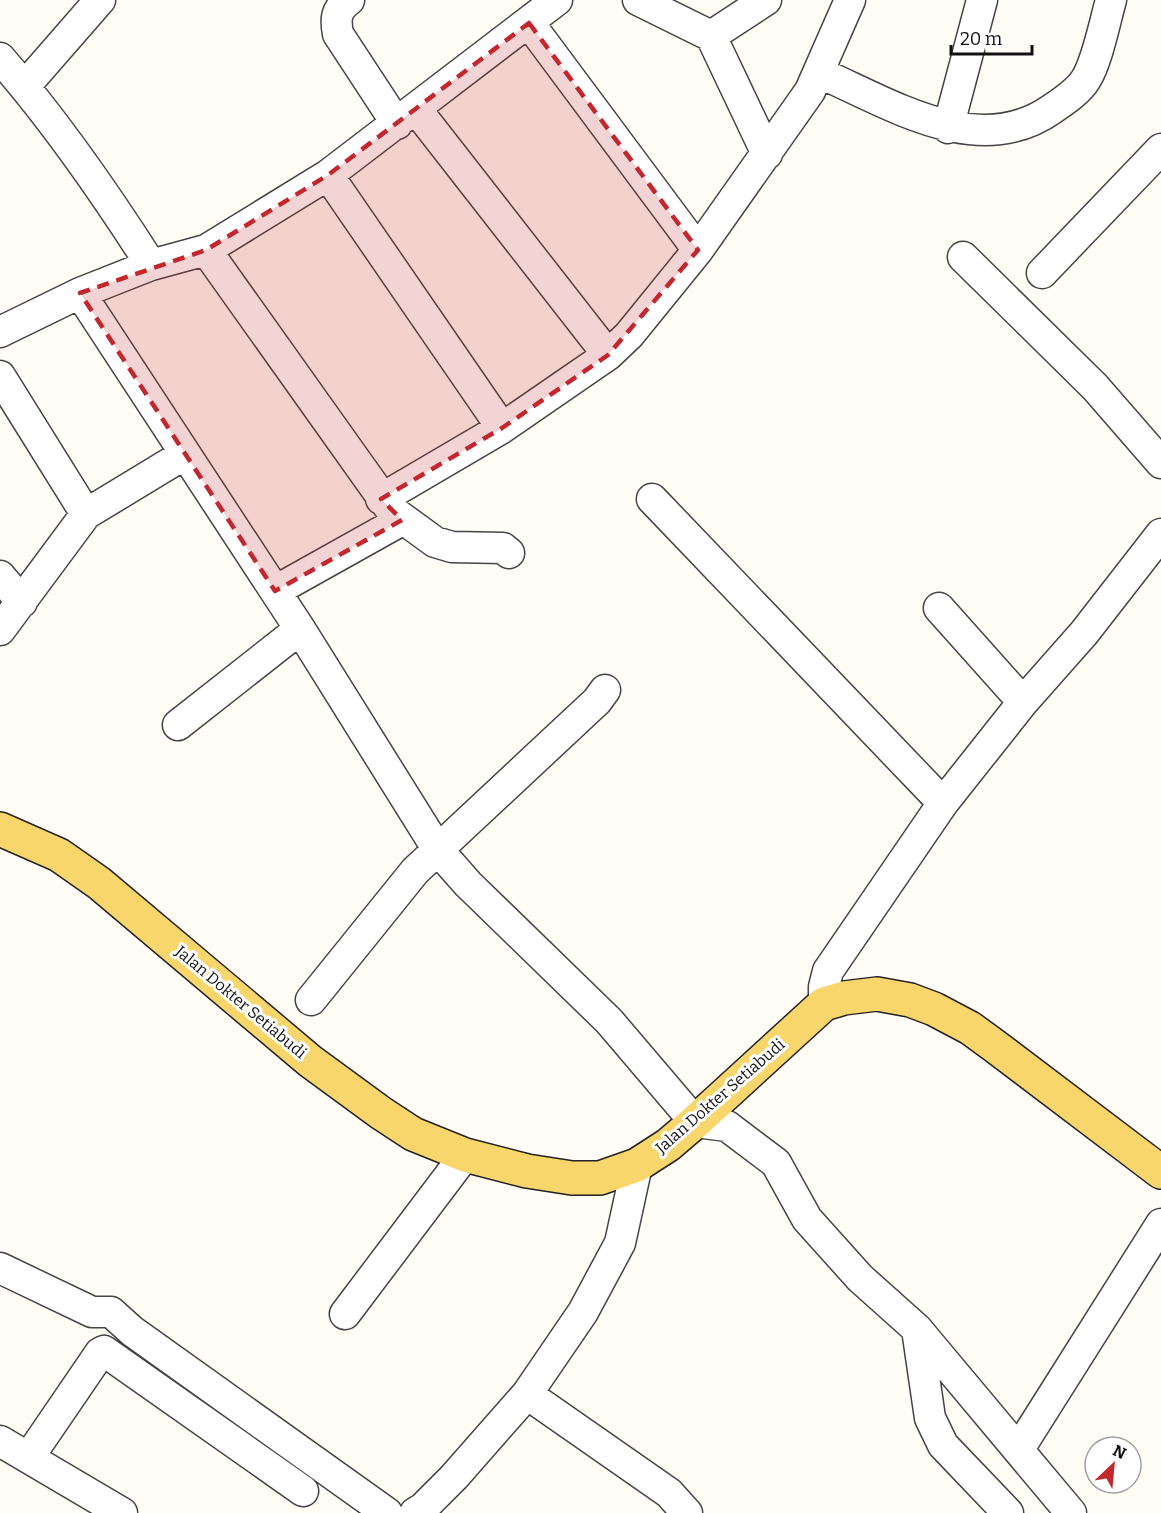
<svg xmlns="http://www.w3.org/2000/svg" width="1161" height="1513" font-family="Bitter,serif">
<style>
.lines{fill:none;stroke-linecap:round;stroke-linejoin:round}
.minor-casing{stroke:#444;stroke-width:33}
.major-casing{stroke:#222;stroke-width:36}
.minor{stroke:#fff;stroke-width:30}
.major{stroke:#f9d66b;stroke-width:33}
.marked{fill:#c4262e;fill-opacity:0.2;stroke:#c4262e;stroke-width:4.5;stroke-dasharray:12 8;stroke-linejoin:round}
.labels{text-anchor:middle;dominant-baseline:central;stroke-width:6;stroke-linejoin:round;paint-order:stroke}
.street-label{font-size:16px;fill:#111;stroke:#fff}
</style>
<rect width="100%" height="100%" fill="#fffdf5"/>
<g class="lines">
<defs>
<path id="minor" d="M349,0C336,10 335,18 338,34L397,124
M638,0L711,36L767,154
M529,23L698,250
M711,36L766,0
M0,58C56,122 105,193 151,265
M820,73C891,104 979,161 1052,109C1064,101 1079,91 1086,79C1097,62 1105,21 1111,0
M25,86L100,0
M416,109L608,355
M948,128L982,0
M328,175L502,428
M206,250L391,510L435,542L452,547L503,548L509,553
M963,257L1095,387L1161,463
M1042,273L1161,149
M80,293L300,629L438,850L468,884L609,1021L695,1122L727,1126L776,1163L807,1219L860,1278L917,1329L1071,1513
M0,332L80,293L151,265L206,250L328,175L557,0
M0,376L86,514
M381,499L502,428L608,355L629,335L698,250L810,91L850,0
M652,499L943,803
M0,576L22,602
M275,591L402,520
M939,608L1023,702
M0,630L86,514L185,454
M178,725L300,629
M311,1000L415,871L597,701L605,690
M824,1004V987L828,971L943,803L1023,702L1084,633L1161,534
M0,1268L92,1312H111L132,1331L387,1513
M345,1314L465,1155
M917,1329L930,1418L943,1445L1008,1513
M527,1394L669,1493L687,1513
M0,1441L122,1513
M1019,1449L1161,1224
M29,1457L100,1353L104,1351L303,1491
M415,1513L423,1508L454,1477L527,1394L583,1312L620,1243L637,1165"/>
<path id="major" d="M0,829L59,855L99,883L310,1061L381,1113L413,1134L465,1155L527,1171L572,1178H600L637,1165L668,1145L695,1122L824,1004L844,998L877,994L910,1000L934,1009L970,1028L996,1047L1161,1172"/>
</defs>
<use href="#minor" class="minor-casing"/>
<use href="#major" class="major-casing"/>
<use href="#minor" class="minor"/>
<use href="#major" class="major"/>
</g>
<path class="marked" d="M529,23L698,250L608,355L502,428L381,499L402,520L275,591L80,293L206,250L328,175Z"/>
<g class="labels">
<g class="street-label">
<text transform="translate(241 1002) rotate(40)">Jalan Dokter Setiabudi</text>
<text transform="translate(720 1096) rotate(-41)">Jalan Dokter Setiabudi</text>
</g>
</g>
<g transform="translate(1113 1465) rotate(26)"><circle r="28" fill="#ffffff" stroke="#a0a0a0" stroke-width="1.5"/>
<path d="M0-4.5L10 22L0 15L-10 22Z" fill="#c4262e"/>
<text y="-9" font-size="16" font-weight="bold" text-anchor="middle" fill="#111111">N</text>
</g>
<path d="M951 45v9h81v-9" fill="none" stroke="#111111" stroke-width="3"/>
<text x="960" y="45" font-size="18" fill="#111111" stroke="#ffffff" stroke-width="4.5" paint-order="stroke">20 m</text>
</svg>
